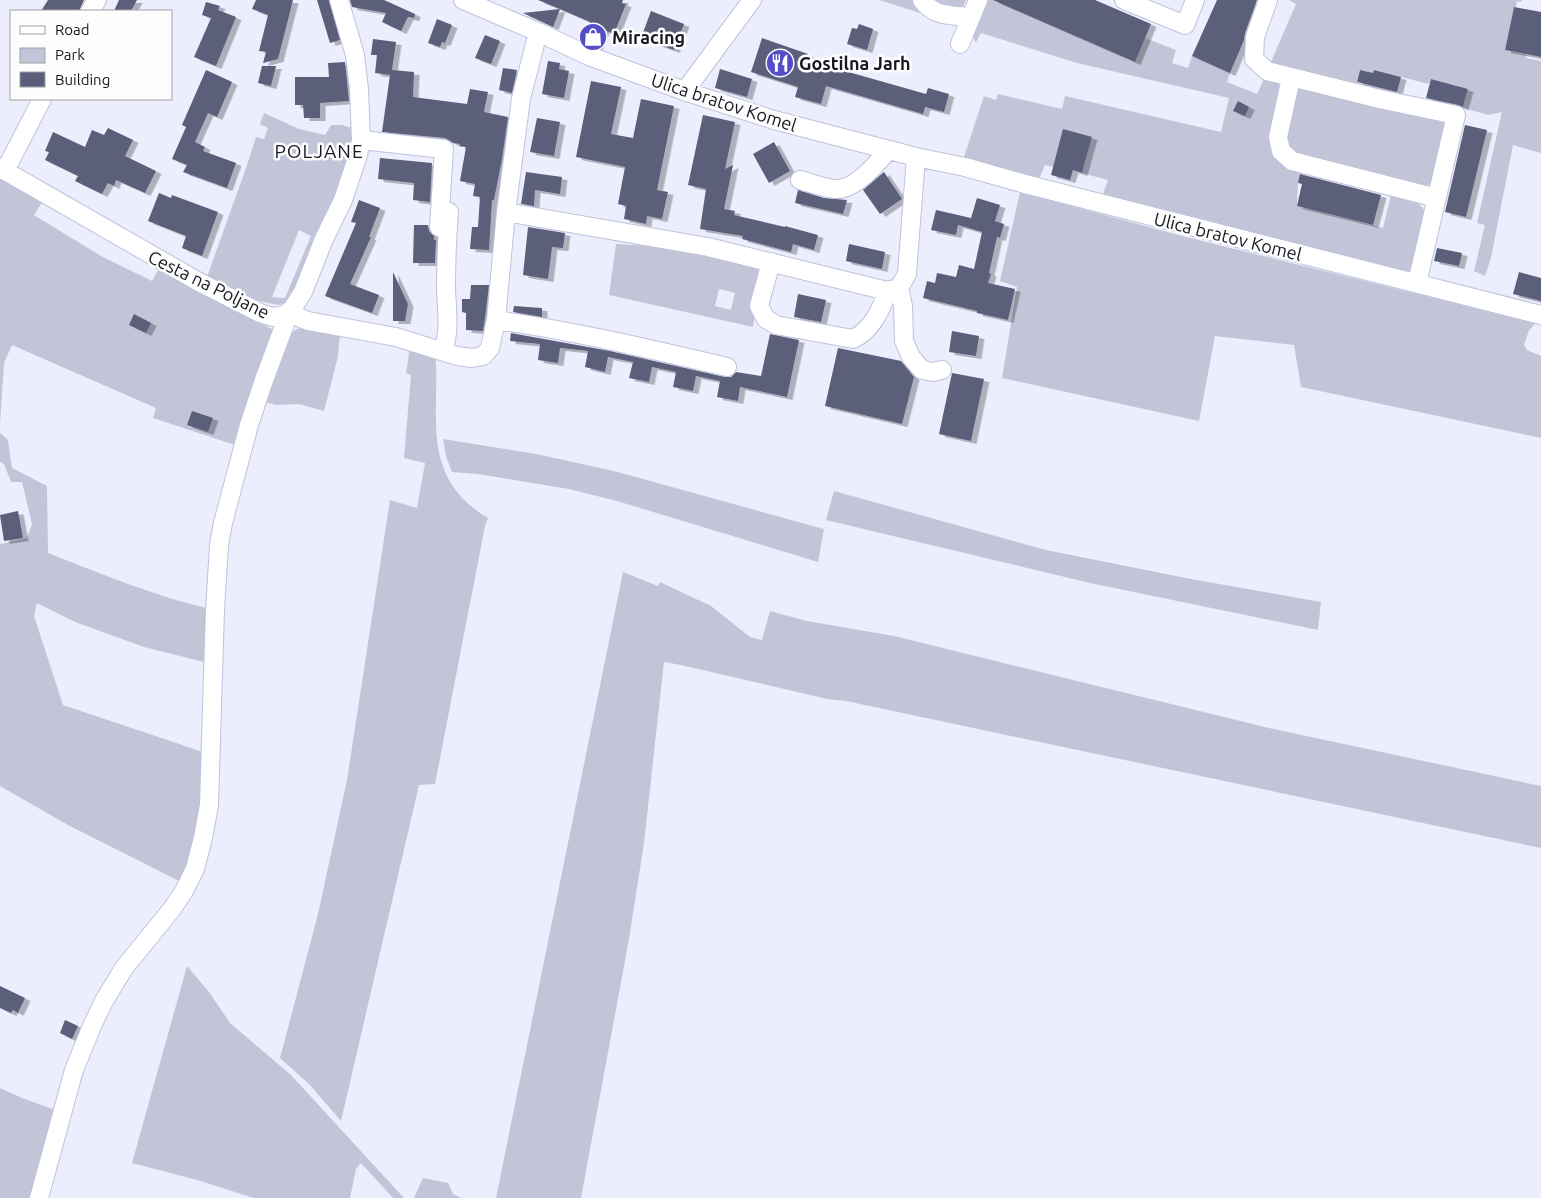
<svg xmlns="http://www.w3.org/2000/svg" width="1541" height="1198" font-family="Ubuntu,sans-serif">
<style>
.green{fill:#c2c5d8;fill-rule:evenodd}
.building{fill:#5b5e7a;filter:url(#shadow)}
.lines{fill:none;stroke-linecap:round;stroke-linejoin:round}
.minor-casing{stroke:#bfc2db;stroke-width:20}
.minor{stroke:#fff;stroke-width:18}
.labels{text-anchor:middle;dominant-baseline:central;stroke-width:5;stroke-linejoin:round;paint-order:stroke}
.poi-label{font-size:18px;font-weight:bold;fill:#171821;stroke:#fdfdfd;text-anchor:start}
.street-label{font-size:18px;fill:#171821;stroke:#fdfdfd}
.neighbourhood-label{font-size:19px;letter-spacing:1px;fill:#171821;stroke:#fdfdfd}
</style>
<defs>
<filter id="shadow"><feDropShadow dx="5.5" dy="3" stdDeviation="0" flood-color="#0004"/></filter>
</defs>
<rect width="100%" height="100%" fill="#eceefe"/>
<path class="green" d="M879,0H918L955,24Z
M925,0H966L961,11Z
M987,0H995L1134,62L1145,38L1176,50L1172,63L1188,68L1192,56L1230,73L1227,82L1257,94L1265,77C1275,79 1278,83 1283,91L1275,139L1302,168L1298,183L1297,206L1383,228L1391,195C1404,198 1418,199 1426,212L1413,265L1408,272L1206,220L1205,223L1102,197L1108,180L1082,173L1092,137L1053,167L1045,165L1039,179L963,160L984,96L996,100L998,94L1062,109L1065,96L1221,132L1229,98L1077,63L981,33L976,42L974,40V30Z
M1289,0H1522L1521,2L1517,1L1516,7H1514L1505,50L1527,55L1526,58L1541,61V153L1513,145L1491,258L1485,276L1474,271L1485,225L1477,223L1502,112L1489,115L1463,108L1468,89L1431,79L1429,84L1374,70L1373,73L1360,70L1355,89L1273,67L1271,62L1296,4Z
M1304,87L1441,119L1446,126L1434,181L1426,186L1419,187L1293,157L1283,144L1294,93Z
M264,113L299,129L325,135L331,125H342L355,129L350,161L301,279L286,302L278,305L255,300L207,277L246,168L256,137L264,139L268,128L260,124ZM299,230L311,236L285,298L272,297Z
M0,176L43,201L34,215L101,256L152,281L158,270L272,329L274,334L238,446L153,418L156,408L12,345L4,363L0,424Z
M1020,192L1182,236L1536,323L1529,330L1524,345L1527,350L1541,356V438L1301,387L1294,345L1215,336L1199,421L1002,378L1017,287L1000,281Z
M616,244L683,248L758,268L760,276L753,327L609,295ZM719,289L735,293L731,310L715,306Z
M306,327L340,332L338,356L324,411L299,404L276,405L262,401L291,333L297,329Z
M410,347L435,355C438,377 435,399 436,421C436,464 450,496 488,518L485,526L435,784L419,785L341,1121L309,1084L280,1058L318,914L347,780L390,500L417,508L425,463L404,458L411,375L406,373Z
M0,433L8,440L12,468L47,486L48,553C102,574 154,596 210,609L208,663L144,647L75,622L37,603L34,616L63,705L206,753L202,815L183,883L68,825L0,786V543L1,544L27,538L32,524L22,482H11L4,464L0,462Z
M443,439L536,454L614,471L824,529L818,562L617,501L569,489L478,474L452,472L446,456Z
M834,491L1046,550L1191,579L1321,602L1318,630L1090,583L826,520Z
M623,572L658,586L660,582L711,606L750,637L762,640L770,611L807,621L894,636L1269,728L1541,786V848L846,701L827,699L681,665L664,662L644,843L629,939L581,1198H496Z
M187,966L209,992L230,1023L291,1075L404,1198H393L361,1163L356,1169L350,1198H254L197,1180L132,1163Z
M0,1088L22,1098L58,1111L33,1198H0Z
M423,1178L448,1183L453,1194L461,1198H414Z"/>
<path class="building" d="M48,0H84L79,11H41Z
M119,0H137L131,11H114Z
M256,0H293L278,59L263,63L266,52L259,51L268,15L252,9Z
M317,0H329L340,40L330,43Z
M350,0H384L415,14L414,18L408,17L401,31L382,22L386,13L352,7Z
M538,0H623L622,3L626,4L614,34L604,30L597,47L582,41L590,22L560,9L553,27L523,13L560,9Z
M993,0H1095L1151,24L1135,62Z
M1217,0H1257L1245,33L1244,40L1230,73L1192,56Z
M206,2L220,6L218,10L236,17L216,66L194,57L211,18L202,15Z
M1514,7L1541,12V57L1505,50Z
M651,11L684,24L674,50L641,38Z
M437,19L452,25L445,43L442,42L440,47L428,43Z
M859,24L873,29L867,50L847,44L852,28L857,29Z
M485,35L500,41L491,64L475,58Z
M762,38L808,54L806,60L926,94L928,88L949,94L944,112L925,107L923,114L826,86L821,104L795,97L798,87L751,72Z
M373,39L396,42L392,70L414,72L413,97L467,104L470,89L488,92L484,112L508,117L502,159L494,200H492L489,250L470,249L472,227H478L480,197L473,196L475,184L460,181L466,147L459,146L460,144L453,143L445,138L382,132L390,75L375,73L377,55H371Z
M548,61L560,63L559,69L569,71L564,98L542,94Z
M345,62L349,101L320,103V118H304L303,105H295V77H329L328,63Z
M262,66H276L271,86L258,83Z
M503,68L517,70L512,93L499,90Z
M720,69L752,79L747,97L715,88Z
M206,70L232,82L217,117L208,113L195,142L205,147L203,151L236,163L227,188L183,172L187,165L172,159L186,127L182,125Z
M1360,70L1373,73L1374,70L1401,77L1397,92L1357,82Z
M1431,79L1468,89L1463,107L1458,105L1426,98Z
M591,81L621,87L611,134L633,138L641,99L674,106L657,190L668,192L662,219L647,216L646,224L624,219L626,206L618,204L625,167L576,157Z
M1238,101L1249,107L1245,116L1233,111Z
M703,115L735,122L725,169L733,165L724,209L735,211L734,215L785,227V226L818,235L814,250L793,244L791,252L742,239L743,236L700,229L706,189L688,185Z
M537,118L560,122L554,156L530,152Z
M1465,125L1487,130L1466,217L1445,212Z
M108,128L133,140L125,156L156,171L145,193L116,180L114,186L108,183L102,194L75,181L78,176L45,160L49,152L45,151L53,132L85,147L92,130L104,135Z
M1063,129L1092,137L1082,173L1073,170L1070,180L1051,175Z
M774,142L790,171L769,183L753,154Z
M380,158L432,163L430,202L413,200L414,183L378,179Z
M526,172L562,177L560,194L535,190L534,206L521,204Z
M884,172L902,199L880,214L863,190Z
M1300,174L1381,195L1373,225L1297,206L1302,184L1298,183Z
M798,190L824,198L847,200L843,214L795,203Z
M159,193L171,198L172,195L218,212L202,256L182,248L186,236L148,221Z
M977,198L1000,205L995,221L1004,224L1000,238L997,237L989,273L991,274L988,283L1015,289L1008,320L977,313V311L923,298L927,281L935,283L937,273L956,277L959,265L974,269L982,232L958,225L956,235L931,230L936,210L971,218Z
M359,200L380,208L369,237H371L350,284L379,295L372,313L325,296L356,223L351,222Z
M414,225H428L429,231L434,236V240H436L435,263H413Z
M528,227L565,233L563,248L552,247L548,279L523,275Z
M849,244L885,252L882,269L846,261Z
M1437,248L1462,253L1459,266L1434,261Z
M393,272L408,304L405,321H393Z
M1519,272L1541,278V301L1513,294Z
M471,285H489L485,318L483,331L466,330V313L462,312V299H470Z
M798,294L826,300L821,322L794,317Z
M514,306L542,308V317L513,312Z
M134,314L151,323L146,333L129,325Z
M952,331L979,336L976,356L949,352Z
M511,333L610,351L725,377H731L736,372L761,376L770,334L799,340L787,397L740,387L738,401L717,397L720,381L696,376L693,391L673,387L676,372L652,367L649,382L629,378L633,362L608,357L605,372L585,367L588,351L560,348L558,363L538,360L540,344L510,341Z
M838,348L901,361L914,377L902,424L825,406Z
M952,373L984,379L971,441L939,434Z
M192,411L213,418L208,432L187,425Z
M18,511L23,538L4,541L0,515Z
M0,986L25,998L18,1013L13,1010L11,1013L0,1008Z
M65,1020L78,1026L72,1039L60,1033Z"/>
<g class="lines">
<defs>
<path id="minor" d="M463,0L538,32L589,56L687,92L774,120L916,157L965,167L1025,184L1541,315
M922,0C934,17 951,15 970,17
M1124,0L1185,25L1195,0
M1268,0L1255,37L1254,59L1267,71L1384,100L1456,115L1417,283
M90,11L97,0
M960,44L978,0
M1291,78L1278,137L1281,151L1292,161L1437,198
M687,92L690,84L752,0
M361,140L444,149L439,227
M0,168L199,282L260,313L273,317L284,315L293,308L303,292L324,239L343,200L358,155L361,140L359,89L355,55L339,0
M5,171L42,99
M800,180C811,183 823,188 835,189C854,191 877,164 888,150
M506,212L708,247L887,291L899,288L907,274L916,157
M771,262L759,306L766,319L776,325L853,339C871,331 882,309 887,291
M899,288L903,306L904,341L911,357L922,370L933,372L942,370
M289,313L308,321L396,337L457,356L472,358L483,356L490,348L496,320L506,212L521,99L538,32
M496,320C574,331 650,349 727,367
M443,351C450,332 447,310 446,290C446,264 447,237 449,212
M39,1198L74,1070L92,1026L104,1001L124,968L172,909L184,891L195,869L203,838L209,805L215,610L219,545L223,523L249,425L264,380L289,313"/>
</defs>
<use href="#minor" class="minor-casing"/>
<use href="#minor" class="minor"/>
</g>
<defs>
<symbol id="shop-disc" viewBox="-11 -11 22 22"><circle r="9.5" fill="#544ec6" stroke="#fdfdfd"/><path d="M-5-2.5h2.3a2.7 3.5 0 0 1 5.4 0H5L5.5 6h-11ZM-1.5-2.5h3a1.5 2.3 0 0 0-3 0Z" fill="#fff"/></symbol>
<symbol id="restaurant-disc" viewBox="-11 -11 22 22"><circle r="9.5" fill="#544ec6" stroke="#fdfdfd"/><path d="M-5-6h1v4h1v-4h1v4h1v-4h1v5L-1.5 .5V6h-2V.5L-5-1ZM5-6V6H3V1.5H1.5Q1.5-4 5-6Z" fill="#fff"/></symbol>
</defs>
<g fill-rule="evenodd">
<use href="#shop-disc" x="577" y="21" width="32" height="32"/>
<use href="#restaurant-disc" x="764" y="47" width="32" height="32"/>
</g>
<g class="labels">
<g class="poi-label">
<text x="612" y="37">Miracing</text>
<text x="799" y="63">Gostilna Jarh</text>
</g>
<g class="street-label">
<text transform="translate(724 102) rotate(18)">Ulica bratov Komel</text>
<text transform="translate(1228 236) rotate(14)">Ulica bratov Komel</text>
<text transform="translate(209 284) rotate(26)">Cesta na Poljane</text>
</g>
<g class="neighbourhood-label">
<text x="319" y="151">POLJANE</text>
</g>
</g>
<rect x="10" y="10" width="162" height="90" fill="#fdfdfd" stroke="#a1a1a5"/>
<rect x="20" y="26" width="25" height="8" fill="#ffffff" stroke="#a1a1a5"/>
<text x="55" y="35" font-size="15" fill="#171821">Road</text>
<rect x="20" y="48" width="25" height="15" fill="#c2c5d8" stroke="#a1a1a5"/>
<text x="55" y="60" font-size="15" fill="#171821">Park</text>
<rect x="20" y="72" width="25" height="15" fill="#5b5e7a" stroke="#a1a1a5"/>
<text x="55" y="85" font-size="15" fill="#171821">Building</text>
</svg>
